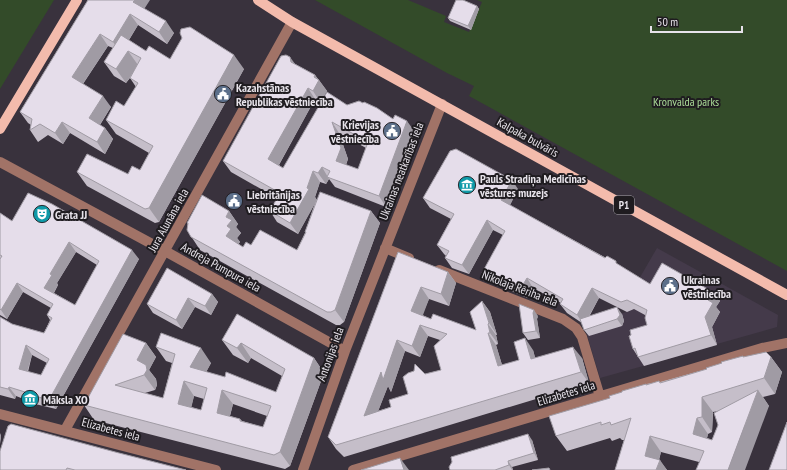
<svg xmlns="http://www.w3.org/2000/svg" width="787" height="470" font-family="'PT Sans Narrow',sans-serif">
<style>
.built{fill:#443a4a}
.green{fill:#334b29}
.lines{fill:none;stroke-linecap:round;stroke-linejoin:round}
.minor{stroke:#a17367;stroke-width:10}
.major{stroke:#f3bbac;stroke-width:10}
.wall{fill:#c5bec9;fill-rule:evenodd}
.shaded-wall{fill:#a09ba4}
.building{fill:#e5ddea;stroke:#a09ba4;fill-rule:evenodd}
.labels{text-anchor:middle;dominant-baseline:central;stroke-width:4;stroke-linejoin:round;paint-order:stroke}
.shield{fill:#1f1c20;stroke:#aba7ad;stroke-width:1}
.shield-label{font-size:11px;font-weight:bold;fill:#e7e3ea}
.poi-label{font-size:12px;font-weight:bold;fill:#e7e3ea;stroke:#1f1c20;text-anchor:start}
.park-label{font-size:12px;fill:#acdd99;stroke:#1f1c20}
.street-label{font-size:12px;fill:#e7e3ea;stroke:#1f1c20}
</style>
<rect width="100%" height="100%" fill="#39323d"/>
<path class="built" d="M657,248L778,315L777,327L717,344L711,347L710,344L704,349L600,378L584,325L626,312L624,305Z"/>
<path class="green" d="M0,0H54L0,89Z
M315,0H408L446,16L444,22L469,32L482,2L477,0H787V271L469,96L474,86L447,73Z"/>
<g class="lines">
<path class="minor" d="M0,162L165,251L345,351
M385,248L409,258
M439,270L563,319L576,328L582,337L600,397
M0,414L216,470
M65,430L292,22
M303,470L345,351L442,104
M353,470L762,348L787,343"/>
<path class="major" d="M258,0L292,22L787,295
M0,129L77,0"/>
</g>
<path class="wall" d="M88,0L144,9L174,33L167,44L138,25L129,40L146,51L170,59L244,69L159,222L155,223L87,186L77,172L128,174L140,170L149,153L116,134L106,120L124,106L136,87L130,78L126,83L114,76L104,62L113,48L108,46L83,84L111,107L100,125L105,128L113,139L105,154L70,133L63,144L48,135L38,142L30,130L31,125L28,123L20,112Z
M477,6L479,9L471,30L450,21L448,18Z
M295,64L315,75L327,91L320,102L315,99L279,165L283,168L347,105L393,119L415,132L386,207L335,187L329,179L326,184L320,182L315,197L317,200L371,211L380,223L344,322L340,325H336L200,250L187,230L188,224L187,223L229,211L238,224L236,227L241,233L237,238L240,242L238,244L243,247L251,245L297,250L305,233V232L315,203L298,234L277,222L270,211L277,198L231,172L223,161ZM339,133L366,148L358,169L346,165L348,159Z
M518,189L510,205L619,265L650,284L713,292L720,301L716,307L720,312L712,327L717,345L644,366L633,349L647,325L645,315L634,309L627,312L599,298L589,317L622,314L624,321L622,326L589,336L584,330L582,323L567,313L560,304L561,303L533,288L528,298L489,282L482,273L503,235L493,230L469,274L452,268L445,258L446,256L444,254L437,245L451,219L430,208L423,198Z
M0,213L12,221L139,259L56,409L31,403L29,401L16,396L15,399L0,395V317L12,324L44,333L50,320L47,315L51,308L23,292L7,319L0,315ZM76,252L97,265L75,305L54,293L58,285L57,283ZM32,355L47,363L41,375L28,372Z
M398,252L448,272L456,283L449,306L429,299L422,315L431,319L476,330L482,301L490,312L497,335H496L498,344L496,345L502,365L519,360L533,350L535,358H582L589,383L344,457L336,449L328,437ZM428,336L440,340L441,370L425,374L414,371L408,394L391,407L378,411L388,386L391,392L405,351L420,357Z
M212,294L218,302L211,315L195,307L182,329L153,313L147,304Z
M538,316L537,319L540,338L528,340L523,333Z
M222,340L314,358L324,373L290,466L285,469L94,420L84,405L146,343L156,357L149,370L156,379L157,385L155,390L145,393L163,398L172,363L166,361L156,347L211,363L206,372L276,392L282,376L251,358L248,363L233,355ZM194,396L204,399L201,410L191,407ZM233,404L267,416L263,427L242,421L240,419L230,416Z
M744,357H771L782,372L775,394L763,397L769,406L699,462L661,452L659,460L667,470H615L624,440H622L620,438L612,441L610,438L567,451L556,436L610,398L646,384L660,382L707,369ZM719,411L718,425L712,440L707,438L708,434L712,432L713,412Z
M532,440L538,460L512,467L513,470H450Z
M119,453L186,470H0Z"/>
<path class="shaded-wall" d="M135,0H150L141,14L133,2Z
M477,6L479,9L471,30L468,26Z
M130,14L138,25L121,53L113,42Z
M166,21L174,33L167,44L159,32Z
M100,34L108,46L80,88L72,77Z
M128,51L138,65L126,83L116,69Z
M234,55L244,69L159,222L149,208Z
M290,57L298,68L291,62Z
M315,75L319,81V80L327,91L320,102L313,91L314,77Z
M308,88L315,99L276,170L268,159Z
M103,96L111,107L97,129L89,118Z
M407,121L415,132L386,207L379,196Z
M62,122L70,133L63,144L55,133Z
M332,122L339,133L348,159L343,172L336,161Z
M105,128L113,139L105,154L97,142Z
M322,167L329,179L326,184L318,173Z
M313,171L320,182L315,197L317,200L298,234L290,223L307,188Z
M512,180L518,189L508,209L501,200Z
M229,211L238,224L236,227L241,233L237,238L240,242L235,249L226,236L227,226L226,217Z
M371,211L380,223L344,322L335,310Z
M487,220L493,230L469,274L462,265Z
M69,242L76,252L57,283L58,285L51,297L44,288L50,274Z
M132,250L139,259L56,409L49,400Z
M448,272L456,283L449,306L441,294Z
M527,278L533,288L528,298L521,288Z
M17,283L23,292L7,319L1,310Z
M421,287L429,299L420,323L411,311Z
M592,288L599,298L584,325L577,315Z
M713,292L720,301L716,307L720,312L712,327L717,345L711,335L705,317L708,300Z
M212,294L218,302L211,315L205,306Z
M188,298L195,307L182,329L176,320Z
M482,301L490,312L497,335L489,323Z
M617,307L622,314L624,321L622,326L617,319Z
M534,310L538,316L537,319L540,338L536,331L533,313Z
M488,324L496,335L498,344L490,333Z
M420,325L428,336L420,357L412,346Z
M488,333L496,345L506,378L498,366Z
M525,338L533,350L539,371L531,359Z
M397,340L405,351L391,392L388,386L372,427L364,416L381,372Z
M146,343L156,357L149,370L156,379L157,385L155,390L144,375L137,360Z
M241,343L251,358L248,363L237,348Z
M26,345L32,355L25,379L19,369Z
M573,347L582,358L589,383L581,372Z
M201,348L211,363L201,382L190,367Z
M771,357L782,372L775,394L764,378Z
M314,358L324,373L290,466L280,452Z
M184,381L194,396L189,418L178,404Z
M9,387L16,396L15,399L8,389Z
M222,390L233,404L227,427L217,413Z
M758,390L769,406L745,470H728Z
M702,397L713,412L712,432L702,417Z
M697,418L708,434L704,450L693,434Z
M0,433L1,435V439L0,444Z
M528,434L532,440L538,460L534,453Z
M650,436L661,452L656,470L645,456Z
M400,458L409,470H404Z
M660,460L667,470H656Z
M508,461L512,467L513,470H512L509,465Z"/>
<path class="building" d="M88,0H135L133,2L166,21L159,32L130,14L113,42L100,34L72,77L103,96L89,118L105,128L97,142L62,122L55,133L40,124L30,130L32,119L20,112Z
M456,0H463L477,6L468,26L448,18Z
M190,27L234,55L149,208L145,209L77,172L87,154L128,174L132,166L140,170L153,146L106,120L116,101L124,106L138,83L130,78L141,58L128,51L116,69L104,62L121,35L146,51L149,46L170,59L182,38L180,33L181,29Z
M286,55L290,57L291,62L315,75L314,77L319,80L313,91L308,88L268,159L283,168L327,92L347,105L359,101L363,103L364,102L377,108L393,119L395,115L407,121L379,196L327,177L330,171L322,167L318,173L313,171L307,188L309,189L290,223L270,211L280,193L223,161L281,56ZM332,122L368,142L358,169L336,161L341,148Z
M456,149L512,180L501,200L605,258L607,256L616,261V263L650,284L662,263L713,292L708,300L713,303L705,317L711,335L638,357L635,348L633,349L629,336L631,335L630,330L647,325L645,318L647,310L627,300L621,302L592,288L577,315L560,304L563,299L527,278L521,288L482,273L505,231L487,220L462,265L445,258L449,251L437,245L454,214L423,198L450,151Z
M320,192L371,211L335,310L331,312H327L191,237L187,230L188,223H187L202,195L229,211L226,217L232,220L227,226L231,229L226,236L243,247L246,242L251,245L260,230L297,250L306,232H305Z
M28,193L52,204L132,250L49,400L24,393L25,392L9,387L8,389L0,387V317L12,324L44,333L52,318L47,315L53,304L17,283L1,310L0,309V259L2,256L0,255V213L12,221ZM69,242L99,261L75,305L44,288L52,275L50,274ZM26,345L49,359L41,375L19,369Z
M398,252L448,272L441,294L421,287L411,311L431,319L433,314L476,330L470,312L482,301L489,323L488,324L490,333H488L498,366L519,360L514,342L525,338L531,359L573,347L581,372L336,445L328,437ZM420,325L447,334L434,346L441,370L425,374L415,364L414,371L408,373L403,377L408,394L389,400L391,407L364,416L381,372L383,380L397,340L412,346Z
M167,268L212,294L205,306L188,298L176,320L147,304Z
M519,304L534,310L533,313L536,331L523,333Z
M617,307L620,315L617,319L584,330L580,319Z
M237,314L314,358L280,452L274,455L84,405L123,334L146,343L137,360L146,365L147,370L144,375L115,385L163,398L175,354L156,347L161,333L201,348L190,367L225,377L226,372L276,392L285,369L241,343L237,348L222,340ZM184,381L207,388L201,410L178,404ZM222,390L271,406L263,427L240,421V419L217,413Z
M766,352L771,357L764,378L702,397V417L697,418L693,434L712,440L718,425L714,413L758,390L728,470H696L704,451L650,436L645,456L660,460L656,470H615L631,418L611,425L610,422L601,425V422L556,436L549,416L610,398L609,396L622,392V391L646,384V385L659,381L660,383L707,369L706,368L722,363L721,362L743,356V357Z
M787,422V470H769Z
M11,424L119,453L186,470H75L67,468L66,470H0V451L8,426Z
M528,434L534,453L508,461L509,465L495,470H450L449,467L452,462L451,457Z
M400,458L404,470H361Z
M549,468L550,470H532Z"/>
<defs>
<symbol id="civic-disc" viewBox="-11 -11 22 22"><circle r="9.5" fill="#5c6f8a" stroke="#1f1c20"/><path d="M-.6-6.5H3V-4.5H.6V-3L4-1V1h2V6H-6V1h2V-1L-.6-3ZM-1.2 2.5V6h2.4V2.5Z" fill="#fff"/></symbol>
<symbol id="museum-disc" viewBox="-11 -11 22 22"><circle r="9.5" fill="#0f9aa8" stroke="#1f1c20"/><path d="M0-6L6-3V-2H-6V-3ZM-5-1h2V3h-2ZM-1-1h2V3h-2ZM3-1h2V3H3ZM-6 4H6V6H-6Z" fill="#fff"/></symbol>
<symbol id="theatre-disc" viewBox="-11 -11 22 22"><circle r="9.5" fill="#0f9aa8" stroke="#1f1c20"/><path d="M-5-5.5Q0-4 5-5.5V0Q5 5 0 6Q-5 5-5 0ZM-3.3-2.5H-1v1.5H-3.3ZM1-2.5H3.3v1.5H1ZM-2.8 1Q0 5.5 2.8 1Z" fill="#fff"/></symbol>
</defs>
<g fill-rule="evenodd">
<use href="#civic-disc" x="213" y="84" width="20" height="20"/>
<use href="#civic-disc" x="382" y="121" width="20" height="20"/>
<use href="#museum-disc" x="457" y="175" width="20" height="20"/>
<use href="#civic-disc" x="224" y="191" width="20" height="20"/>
<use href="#theatre-disc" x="32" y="204" width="20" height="20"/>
<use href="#civic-disc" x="660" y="276" width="20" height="20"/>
<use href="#museum-disc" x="20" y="389" width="20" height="20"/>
</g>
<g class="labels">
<rect class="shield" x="614" y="196" width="20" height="18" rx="3"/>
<g class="shield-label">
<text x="624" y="205">P1</text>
</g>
<g class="poi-label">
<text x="236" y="87">Kazahstānas<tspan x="236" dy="14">Republikas vēstniecība</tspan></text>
<text x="379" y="124" text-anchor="end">Krievijas<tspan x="379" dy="14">vēstniecība</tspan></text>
<text x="480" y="178">Pauls Stradiņa Medicīnas<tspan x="480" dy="14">vēstures muzejs</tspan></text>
<text x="247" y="194">Liebritānijas<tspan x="247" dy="14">vēstniecība</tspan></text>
<text x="55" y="214">Grata JJ</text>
<text x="683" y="279">Ukrainas<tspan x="683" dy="14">vēstniecība</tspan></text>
<text x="43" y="399">Māksla XO</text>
</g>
<g class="park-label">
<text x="686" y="101">Kronvalda parks</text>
</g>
<g class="street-label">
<text transform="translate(528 137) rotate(29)">Kalpaka bulvāris</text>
<text transform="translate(401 171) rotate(-69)">Ukrainas neatkarības iela</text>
<text transform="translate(168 220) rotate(-61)">Jura Alunāna iela</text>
<text transform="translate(221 267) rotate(29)">Andreja Pumpura iela</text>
<text transform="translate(520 288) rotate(21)">Nikolaja Rēriha iela</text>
<text transform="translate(330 354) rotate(-70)">Antonijas iela</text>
<text transform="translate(566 393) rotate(-17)">Elizabetes iela</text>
<text transform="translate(111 429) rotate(15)">Elizabetes iela</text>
</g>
</g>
<path d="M651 26v6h91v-6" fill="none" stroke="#e7e3ea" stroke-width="2"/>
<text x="657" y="26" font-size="12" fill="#e7e3ea" stroke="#1f1c20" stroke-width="3" paint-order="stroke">50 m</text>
</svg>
